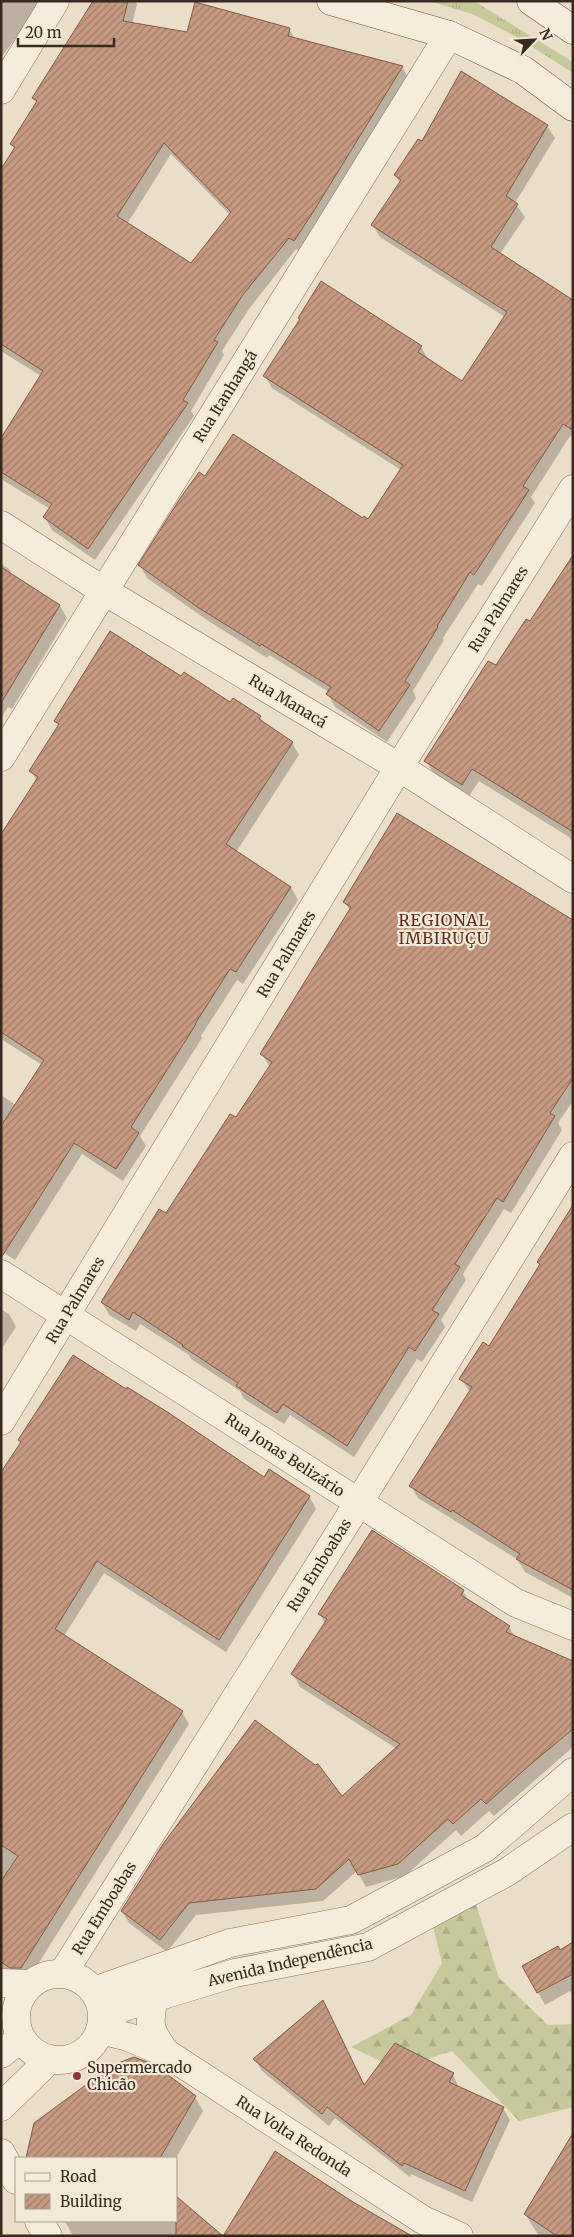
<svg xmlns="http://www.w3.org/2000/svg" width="574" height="2237" font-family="Merriweather,serif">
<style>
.grass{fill:url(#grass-tufts)}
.forest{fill:url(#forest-firs)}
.shadow{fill:#0003;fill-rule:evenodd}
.building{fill:url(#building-hatch);stroke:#835a46;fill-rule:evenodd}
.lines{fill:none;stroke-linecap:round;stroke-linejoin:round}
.minor-casing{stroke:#86715f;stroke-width:29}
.tertiary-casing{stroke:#86715f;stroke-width:29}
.secondary-casing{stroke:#685242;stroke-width:29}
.minor{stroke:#f6ecdb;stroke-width:28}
.tertiary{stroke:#f6ecdb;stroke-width:28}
.secondary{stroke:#f6ecdb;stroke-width:28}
.poi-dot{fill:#90333b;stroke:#f3e9d7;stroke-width:2}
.labels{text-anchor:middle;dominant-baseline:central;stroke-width:4.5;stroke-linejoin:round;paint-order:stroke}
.street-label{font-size:15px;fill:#382a21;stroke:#f3e9d7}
.poi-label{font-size:15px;fill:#382a21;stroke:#f3e9d7;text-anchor:start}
.neighbourhood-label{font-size:16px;letter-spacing:1px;fill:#612c24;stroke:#f3e9d7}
</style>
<defs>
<pattern id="grass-tufts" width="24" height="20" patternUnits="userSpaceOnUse" patternTransform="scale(1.25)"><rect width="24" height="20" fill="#c7c99d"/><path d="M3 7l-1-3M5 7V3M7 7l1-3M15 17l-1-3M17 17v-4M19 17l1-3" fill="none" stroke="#acad87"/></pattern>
<pattern id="forest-firs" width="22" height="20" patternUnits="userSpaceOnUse" patternTransform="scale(1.25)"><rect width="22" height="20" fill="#c7c99d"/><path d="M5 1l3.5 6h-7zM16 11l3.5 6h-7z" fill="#acad87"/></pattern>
<pattern id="building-hatch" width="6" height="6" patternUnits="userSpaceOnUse" patternTransform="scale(1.25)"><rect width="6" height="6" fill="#c69981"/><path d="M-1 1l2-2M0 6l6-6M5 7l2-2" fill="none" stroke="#a27d69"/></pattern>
</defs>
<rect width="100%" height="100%" fill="#ebdec8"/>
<path class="grass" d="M429,1H474L573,62V73L515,36L472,14Z"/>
<path class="forest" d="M476,1904L499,1978L548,2025L573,2024V2107L519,2121L452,2051L397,2069L351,2047L411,2015L442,1963L432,1922Z"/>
<path class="shadow" d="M1,1H42L1,58Z
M95,1H135L137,4L132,24L188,34L289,29L295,39L402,67L409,79L301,252L296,249L249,309L222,351L224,355L191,411L194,416L95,560L52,530L45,518L50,509L1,479V440L41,376L1,351V172L15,150L11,144L37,104L33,98ZM171,154L230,215L191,265L127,224Z
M547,126L555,138L515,203L525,217L500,254L573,301V437L570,436L531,497L535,503L482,586L478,584L443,638L444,640L413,691L416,698L387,742L335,707L328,694L329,692L269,655L267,658L207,620L147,578L140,565L206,478L369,521L401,470L272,388L265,376L301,320L299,318L421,347L428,359L462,383L505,317L380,237L373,225L400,183L395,175L422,143Z
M1,564L9,569L13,576L60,606L67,618L12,709L8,707L1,718Z
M573,568V843L569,837L479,781L469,796L433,773L426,761Z
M181,678L230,704L260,717L264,723L292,743L299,755L236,852L291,887L298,900L243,984L237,980L201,1036L202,1038L140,1136L146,1146L123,1181L82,1154L15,1260L1,1251V1095L16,1105L42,1065L1,1039V834L37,781L31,771L59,727L55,721Z
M345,902L573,922V1101L558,1123L562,1130L511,1213L504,1209L463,1274L466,1280L441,1320L445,1327L422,1362L417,1359L354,1457L290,1415L284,1424L244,1399L240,1391L191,1359L189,1355L140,1324L136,1331L109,1315L102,1302L236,1119L270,1067L262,1054L350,911Z
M573,1208V1598L525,1572L517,1559L418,1498L411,1486L470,1392L461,1379L489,1347L541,1266L538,1262Z
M1,1309L9,1314L16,1327L1,1350Z
M20,1440L265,1478L309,1496L316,1509L226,1652L104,1573L64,1636L182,1712L189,1724L28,1980H18L1,1968V1475L22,1443Z
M463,1591L469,1601L509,1627L516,1638L573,1662V1747L494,1816L489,1811L461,1836L456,1830L405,1876L366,1887L357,1871L323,1901L196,1915L167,1952L129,1923L122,1911L341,1798L397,1749L300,1687L293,1674L325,1624L320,1614Z
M573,1944V1996L570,1991L545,2005L524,1967Z
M323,2001L365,2086L453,2074L459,2088L503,2108L510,2120L472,2202L411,2174L410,2177L335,2118L329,2126L262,2071L255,2059Z
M195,2097L203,2111L176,2158H31L29,2153Z
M525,2214L573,2236H539Z
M65,2221H176L221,2236H73Z"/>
<path class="building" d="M93,1H128L123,21L187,32L195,2L290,28L288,36L403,66L315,209L294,241L289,238L242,296L214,340L218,342L183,400L188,403L88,549L43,517L52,504L1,472V438L43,371L1,344V169L15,147L10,144L37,101L32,98ZM164,143L231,212L191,263L117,216Z
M461,71L548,125L506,196L518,204L491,247L573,300V430L563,424L523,486L529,490L474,575L470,572L437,626L438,627L405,681L410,685L379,731L326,694L331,687L261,644L260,646L199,608L138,565L181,497L199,472L205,476L233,434L363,518L364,516L368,519L403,465L263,376L300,319L298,318L321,281L422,346L418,352L462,381L507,312L371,225L401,180L394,175L418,139L422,141Z
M573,555V832L472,769L462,785L424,761L488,661L496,665L526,619L530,621Z
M1,567L60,605L1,703Z
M110,631L181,676L184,672L230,702L233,698L261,716L259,719L293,742L226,844L291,887L236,972L230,969L195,1024H196L131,1127L139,1133L116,1169L74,1143L1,1258V1126L44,1060L1,1032V834L38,777L29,771L59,724L54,721Z
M397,813L573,920V1078L550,1113L555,1116L503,1202L497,1198L455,1264L460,1267L432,1310L439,1314L415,1351L409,1347L347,1446L283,1404L277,1413L236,1386L238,1383L182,1346L183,1345L133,1312L129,1320L101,1302L159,1209L166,1213L230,1114L236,1117L272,1062L260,1054L351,907L343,902Z
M573,1205V1590L516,1559L520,1554L452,1510L451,1512L409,1486L472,1387L459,1379L483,1342L489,1346L540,1264L537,1262Z
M73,1355L126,1389L127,1387L169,1413L264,1477L269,1469L310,1496L219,1640L97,1561L55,1629L183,1711L21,1968H10L1,1962V1881L18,1856L1,1845V1472L21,1442L18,1440Z
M372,1530L464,1590L461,1595L510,1626L506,1632L573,1661V1729L532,1763L486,1804L481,1799L453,1824L448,1819L398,1864L358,1875L349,1859L316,1889L189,1903L160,1940L121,1911L163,1844L255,1720L315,1765L318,1764L342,1796L400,1744L291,1674L327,1619L318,1614Z
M573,1942V1974L537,1993L522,1966L558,1946L560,1950Z
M323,2000L364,2085L395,2043L454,2073L449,2082L504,2107L465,2191L404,2163L402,2166L327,2107L322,2114L253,2059Z
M134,2057L155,2065L196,2096L160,2158H26L34,2123L113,2065Z
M573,2133V2236H557L524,2214Z
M275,2151L353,2202L412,2236H223Z
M176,2196L223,2236H176Z"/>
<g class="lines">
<defs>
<path id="minor" d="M1,90L55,1
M1,525L104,591L399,767L573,879
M1,757L449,35
M1,1274L516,1603L573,1626
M1,1421L399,767L573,489
M63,1973L359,1502L573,1156
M100,2030L128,2037L166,2053L423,2220L459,2236
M1,2153L16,2180
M39,2221L48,2236"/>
<path id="tertiary" d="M16 2017a43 43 0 1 1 86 0a43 43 0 1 1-86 0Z
M1,1983L31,1984
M94,1991L230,1943L351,1920L485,1848L573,1772
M154,1998C148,2026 149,2030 166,2053
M102,2017L127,2006L235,1973L368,1947L507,1872L573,1827
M1,2054L21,2038
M1,2107L50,2059"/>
<path id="secondary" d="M331,1L449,35L523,70L573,107
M531,1L573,30"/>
</defs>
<use href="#minor" class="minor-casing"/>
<use href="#tertiary" class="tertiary-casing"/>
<use href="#secondary" class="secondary-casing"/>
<use href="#minor" class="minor"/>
<use href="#tertiary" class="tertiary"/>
<use href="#secondary" class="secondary"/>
</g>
<circle class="poi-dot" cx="77" cy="2076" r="5"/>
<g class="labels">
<g class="street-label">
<text transform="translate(225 396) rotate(-58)">Rua Itanhangá</text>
<text transform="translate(498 609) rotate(-58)">Rua Palmares</text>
<text transform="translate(288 701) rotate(31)">Rua Manacá</text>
<text transform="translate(286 954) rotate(-59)">Rua Palmares</text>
<text transform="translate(75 1300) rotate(-59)">Rua Palmares</text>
<text transform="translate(285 1455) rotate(33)">Rua Jonas Belizário</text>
<text transform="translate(319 1565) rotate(-58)">Rua Emboabas</text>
<text transform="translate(104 1908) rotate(-58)">Rua Emboabas</text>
<text transform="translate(290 1962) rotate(-13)">Avenida Independência</text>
<text transform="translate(294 2136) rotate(33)">Rua Volta Redonda</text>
</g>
<g class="poi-label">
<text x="87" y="2067">Supermercado<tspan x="87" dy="17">Chicão</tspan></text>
</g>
<g class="neighbourhood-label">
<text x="444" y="920">REGIONAL<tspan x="444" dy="18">IMBIRUÇU</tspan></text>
</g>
</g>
<rect width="574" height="2237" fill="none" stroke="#382a21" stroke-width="5"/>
<rect x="15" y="2157" width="162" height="65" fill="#f3e9d7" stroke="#a89d8e"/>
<rect x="25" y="2173" width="25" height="8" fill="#f6ecdb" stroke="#a89d8e"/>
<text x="60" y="2182" font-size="15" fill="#382a21">Road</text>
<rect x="25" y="2194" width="25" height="15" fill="url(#building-hatch)" stroke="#a89d8e"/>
<text x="60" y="2207" font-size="15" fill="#382a21">Building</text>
<g transform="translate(534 40) rotate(65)" stroke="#f3e9d7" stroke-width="4" paint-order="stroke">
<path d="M0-4L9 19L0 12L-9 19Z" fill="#382a21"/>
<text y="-8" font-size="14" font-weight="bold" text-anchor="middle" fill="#382a21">N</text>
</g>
<path d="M18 38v8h96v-8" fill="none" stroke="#382a21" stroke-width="2.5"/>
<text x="25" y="38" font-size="15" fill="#382a21" stroke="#f3e9d7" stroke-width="4" paint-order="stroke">20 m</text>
</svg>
